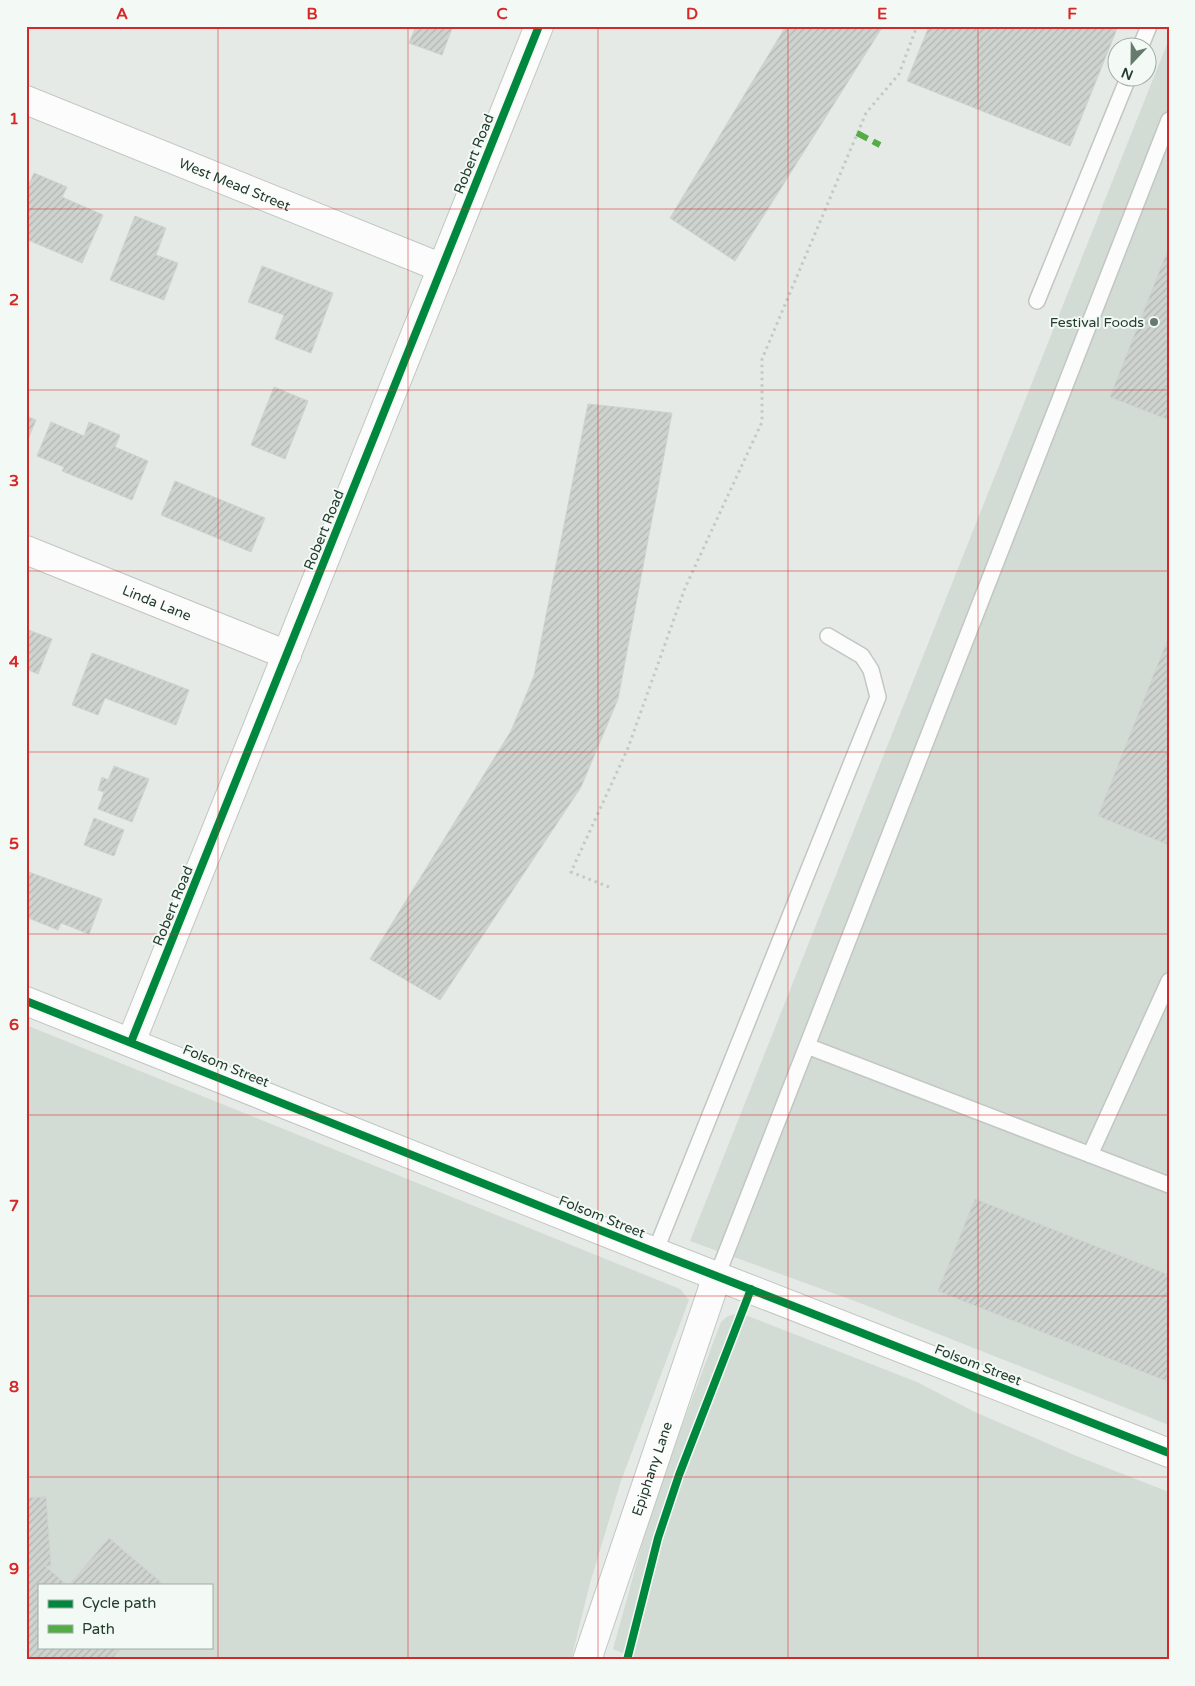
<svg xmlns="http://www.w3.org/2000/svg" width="1195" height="1686" font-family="'Varela Round',sans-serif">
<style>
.built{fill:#d3dbd5;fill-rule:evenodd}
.building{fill:url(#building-hatch);stroke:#ced3cf}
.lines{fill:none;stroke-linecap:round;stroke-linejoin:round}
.lane-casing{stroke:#c2c7c3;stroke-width:18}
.street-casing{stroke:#c2c7c3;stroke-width:30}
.secondary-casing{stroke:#c1c7c3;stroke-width:30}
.path{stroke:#c2cac4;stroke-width:3;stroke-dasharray:2.5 4;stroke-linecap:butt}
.lane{stroke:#fbfcfb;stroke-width:15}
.street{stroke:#fbfcfb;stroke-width:28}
.secondary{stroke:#fbfcfb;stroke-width:28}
.quiet{stroke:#53ad44;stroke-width:6;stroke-dasharray:12 6;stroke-linecap:butt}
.cycleway-casing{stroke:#f3f9f4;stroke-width:11}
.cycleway{stroke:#00873e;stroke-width:8}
.grid{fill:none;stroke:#d62828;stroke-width:1;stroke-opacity:0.55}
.poi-dot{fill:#677a6e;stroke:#f3f9f4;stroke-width:2}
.labels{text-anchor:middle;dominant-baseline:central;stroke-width:4;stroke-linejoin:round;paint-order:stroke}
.street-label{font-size:14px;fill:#233d2e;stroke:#f3f9f4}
.poi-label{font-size:14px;fill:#233d2e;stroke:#f3f9f4;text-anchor:end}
.neatline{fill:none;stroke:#d62828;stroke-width:2}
.grid-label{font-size:16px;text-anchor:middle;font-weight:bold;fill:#d62828}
</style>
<defs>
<pattern id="building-hatch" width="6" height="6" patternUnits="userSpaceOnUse" patternTransform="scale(1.25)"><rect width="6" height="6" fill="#ced3cf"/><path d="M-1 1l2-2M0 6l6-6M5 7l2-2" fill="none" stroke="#b1b6b2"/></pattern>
</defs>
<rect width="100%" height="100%" fill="#e5eae6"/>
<path class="built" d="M1169,39V1425L860,1303L690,1241Z
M26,1025L680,1289L689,1300L621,1481L590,1583L571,1660H26ZM39,1585H211V1647H39Z
M740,1313L917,1382L975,1412L1074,1455L1169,1492V1660H639L613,1649L654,1501L713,1343L721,1322L728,1316Z"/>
<path class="building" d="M416,26H453L442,55L409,43Z
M786,26H883L735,261L670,218Z
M929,26H1118L1070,146L907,81Z
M34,173L67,187L62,197L103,215L82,263L28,240L26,244V190Z
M135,216L166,228L156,255L178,263L164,300L110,280Z
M1169,247V420L1110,397Z
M262,266L333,293L311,353L275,339L284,315L248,302Z
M274,387L308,401L285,459L251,445Z
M588,404L672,413L618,699L581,787L440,1000L370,959L511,731L534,676Z
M26,416L36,420L26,444Z
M51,422L84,436L89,422L120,435L115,447L148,461L132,500L62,471L64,467L37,456Z
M175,481L265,518L251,552L161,515Z
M26,629L52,639L38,674L26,669Z
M1169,636V845L1098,816Z
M92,653L189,690L176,725L105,698L98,715L72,705Z
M114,766L149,779L132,822L98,809L104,792L98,790L102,777L108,780Z
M94,818L124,830L114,856L84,845Z
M26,871L102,899L89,934L61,923L58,930L26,917Z
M975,1199L1169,1275V1382L938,1291Z
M46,1497L51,1566H45L67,1585H39V1647H122L111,1660H26V1498Z
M109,1538L164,1585H69Z"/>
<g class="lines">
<defs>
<path id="lane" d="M1140,48L1149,26
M1037,301L1128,78
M807,1046L1169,1185
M1090,1155L1169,981
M655,1252L878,697L871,670L862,656L828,636
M717,1276L1169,120"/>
<g id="street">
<path id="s1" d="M26,100L442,268"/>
<path id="s2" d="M26,550L287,655"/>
<path d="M131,1042L539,26"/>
<path id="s3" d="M587,1660L717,1276"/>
</g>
<path id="secondary" d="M26,1001L655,1252L1169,1453"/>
</defs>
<use href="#lane" class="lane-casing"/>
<use href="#street" class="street-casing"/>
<use href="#secondary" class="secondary-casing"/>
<path class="path" d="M609,887L571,872L628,748L685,588L762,422V359L866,113L899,74L917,26"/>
<use href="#lane" class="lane"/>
<use href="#street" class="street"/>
<use href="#secondary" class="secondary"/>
<path class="quiet" d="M857,133L880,145"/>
<defs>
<path id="cycleway" d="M26,1001L655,1252L1169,1453
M131,1042L539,26
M627,1660L658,1538L679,1475L751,1289"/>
</defs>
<use href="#cycleway" class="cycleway-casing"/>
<use href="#cycleway" class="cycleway"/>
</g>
<path class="grid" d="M218,26V1660M408,26V1660M598,26V1660M788,26V1660M978,26V1660M26,209H1169M26,390H1169M26,571H1169M26,752H1169M26,934H1169M26,1115H1169M26,1296H1169M26,1477H1169"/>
<circle class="poi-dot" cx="1154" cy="322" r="5"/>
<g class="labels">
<g class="street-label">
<text transform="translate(474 154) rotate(-68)">Robert Road</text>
<text stroke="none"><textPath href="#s1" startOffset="225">West Mead Street</textPath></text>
<text transform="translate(324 530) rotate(-68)">Robert Road</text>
<text stroke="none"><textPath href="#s2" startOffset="141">Linda Lane</textPath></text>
<text transform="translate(173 906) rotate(-68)">Robert Road</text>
<text transform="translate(226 1066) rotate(22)">Folsom Street</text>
<text transform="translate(602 1217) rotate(22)">Folsom Street</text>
<text transform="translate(978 1365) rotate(21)">Folsom Street</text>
<text stroke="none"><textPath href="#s3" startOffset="202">Epiphany Lane</textPath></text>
</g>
<g class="poi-label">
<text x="1144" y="322">Festival Foods</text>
</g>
</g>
<rect width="1195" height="1686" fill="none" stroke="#f3f9f4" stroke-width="55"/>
<rect x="38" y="1584" width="175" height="65" fill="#f3f9f4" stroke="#a0aea5"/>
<rect x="48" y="1600" width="25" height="8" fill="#00873e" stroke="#a0aea5"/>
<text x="82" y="1608" font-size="15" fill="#233d2e">Cycle path</text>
<rect x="48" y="1625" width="25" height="8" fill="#53ad44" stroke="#a0aea5"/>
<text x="82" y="1634" font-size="15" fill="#233d2e">Path</text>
<g transform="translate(1132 62) rotate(202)"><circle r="24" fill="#f3f9f4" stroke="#a0aea5"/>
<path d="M0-4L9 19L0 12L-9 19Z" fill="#677a6e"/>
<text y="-8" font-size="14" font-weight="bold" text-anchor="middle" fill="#233d2e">N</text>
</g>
<rect x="28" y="28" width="1140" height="1630" class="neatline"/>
<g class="grid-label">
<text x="122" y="19">A</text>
<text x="312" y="19">B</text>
<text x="502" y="19">C</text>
<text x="692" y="19">D</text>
<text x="882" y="19">E</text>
<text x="1072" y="19">F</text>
<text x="14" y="124">1</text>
<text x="14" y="305">2</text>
<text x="14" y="486">3</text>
<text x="14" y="667">4</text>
<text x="14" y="849">5</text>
<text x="14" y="1030">6</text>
<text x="14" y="1211">7</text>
<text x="14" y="1392">8</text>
<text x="14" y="1574">9</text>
</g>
</svg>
